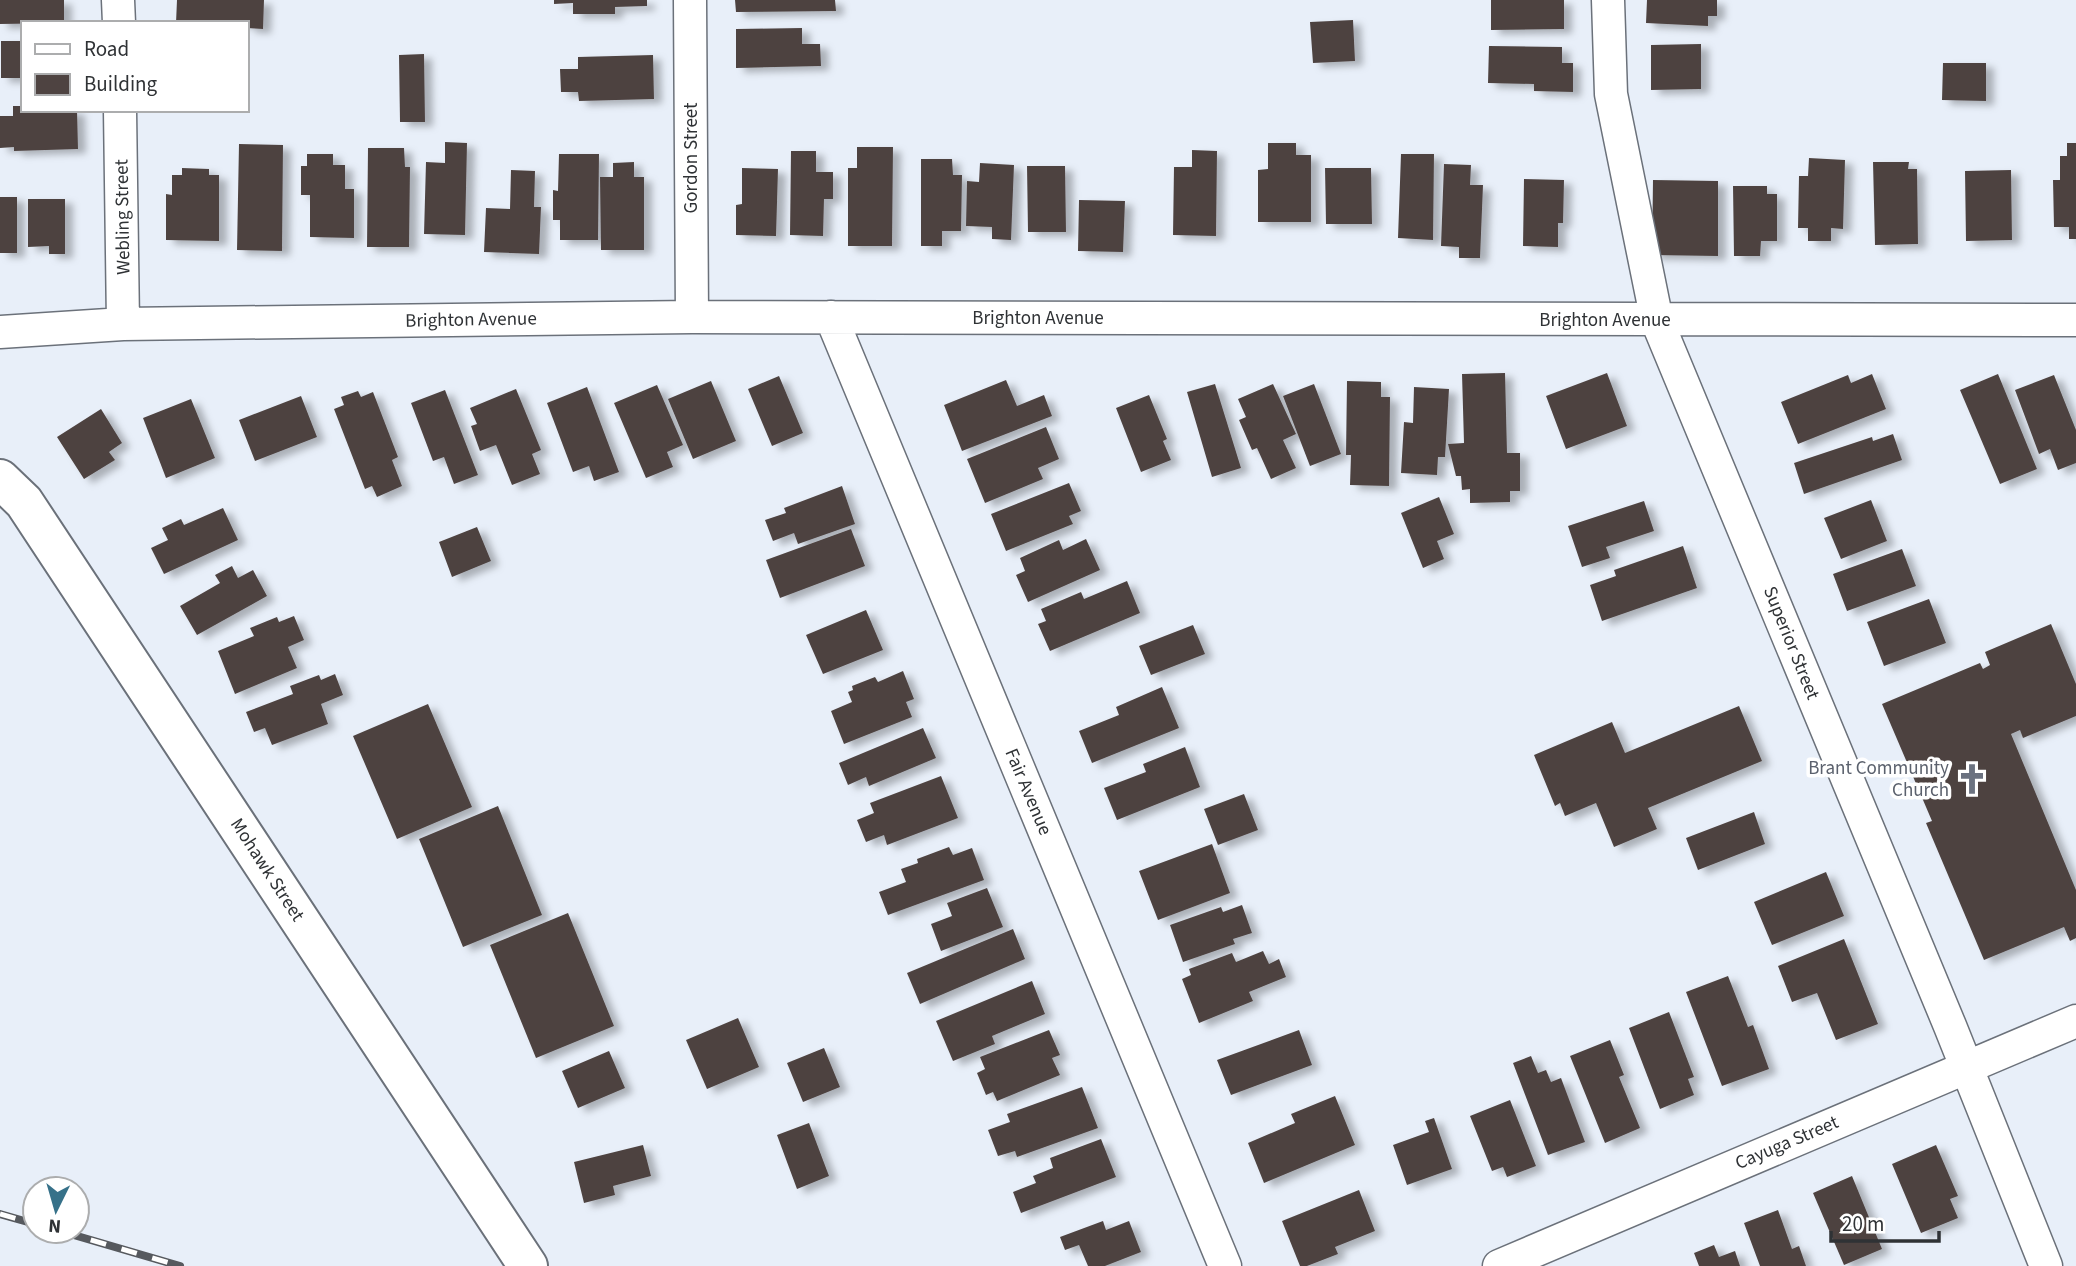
<svg xmlns="http://www.w3.org/2000/svg" width="2076" height="1266" font-family="'Source Sans 3',sans-serif">
<style>
.building{fill:#4e4341;filter:url(#shadow)}
.lines{fill:none;stroke-linecap:round;stroke-linejoin:round}
.street-casing{stroke:#6b717a;stroke-width:35}
.secondary-casing{stroke:#6b717a;stroke-width:42}
.street{stroke:#fff;stroke-width:32}
.secondary{stroke:#fff;stroke-width:38}
.rail-casing{stroke:#56595e;stroke-width:8}
.rail{stroke:#fff;stroke-width:5;stroke-dasharray:16;stroke-linecap:butt}
.labels{text-anchor:middle;dominant-baseline:central;stroke-width:7;stroke-linejoin:round;paint-order:stroke}
.street-label{font-size:19px;fill:#2f3235;stroke:#fff}
.worship-label{font-size:19px;fill:#5b616d;stroke:#fff;text-anchor:end}
</style>
<defs>
<filter id="shadow"><feDropShadow dx="8" dy="4.5" stdDeviation="3.5" flood-color="#0004"/></filter>
</defs>
<rect width="100%" height="100%" fill="#e8eff9"/>
<path class="building" d="M0,0H64V23L0,24Z
M177,0H264L263,29L247,28V23H176Z
M554,0H647V6L615,7V14H573V3L554,4Z
M735,0H835L836,11L736,12Z
M1491,0H1564V29L1491,30Z
M1647,0H1717V16H1708V26L1646,23Z
M1353,20L1355,61L1313,63L1310,22Z
M802,28V44H820L821,66L736,68V29Z
M1,41H23V78H1Z
M1701,44V89L1651,90V45Z
M1489,46L1562,47V63H1573V92L1534,91V84L1488,83Z
M424,54L425,122H400L399,55Z
M653,55L654,99L579,101L578,92H561L560,69H578V57Z
M1943,63H1986V101L1942,100Z
M13,106H23V110H77L78,149L14,151V147L0,148V116H13Z
M445,142L467,143L465,235L424,234L426,162L445,163Z
M1268,143H1296V155H1311V222H1258V170L1268,169Z
M2067,143H2076V239H2069V227H2054L2053,180H2060V156H2067Z
M239,144L283,145L282,251L237,250Z
M857,147H893L892,246H848V168H857Z
M368,148H404L405,167H410L409,247H367Z
M1192,150L1217,151L1216,236L1173,235L1174,167H1192Z
M791,151H816V172H833V199H824L823,236L790,235Z
M307,154H333V165H345V189H354V238L310,237V195H301V166H307Z
M559,154H599L598,240H560V220H553V190L558,191Z
M1401,154H1434L1433,240L1398,238Z
M1809,158L1845,160L1843,229L1831,228V241H1808V228H1798L1799,176H1808Z
M921,159H952L953,175H962L961,231H942V246H921Z
M634,162V177H644V250H601L600,177H613V163Z
M1873,162H1909L1908,169H1917L1918,244L1875,245Z
M980,163L1014,165L1011,240L992,239V227L966,226L967,181L979,182Z
M1444,164L1471,165L1470,185H1483L1480,258H1459V247L1441,246Z
M1027,166H1065L1066,232H1028Z
M182,168L209,169V175H219V241L166,240V194L172,195V175H182Z
M742,168L778,169L776,236L736,235V205L742,204Z
M1325,168H1371L1372,224H1326Z
M511,170L535,171L534,207H541L539,254L484,252L486,208L510,209Z
M2011,170L2012,240L1966,241L1965,171Z
M1524,179L1564,180L1563,223H1558V247L1523,246Z
M1653,180L1718,181V256L1652,255Z
M1733,186H1767V194H1777V241H1761L1760,256H1734Z
M0,197H17V253H0Z
M28,199H65V254H49V246L28,247Z
M1079,200L1125,201L1123,252L1078,251Z
M1505,373L1507,453H1520V491H1510V502L1470,503V489L1462,490L1461,476H1456L1448,444L1464,443L1462,374Z
M1607,373L1627,426L1566,449L1546,396Z
M1872,374L1886,409L1798,444L1781,402L1848,375L1851,383Z
M1998,374L2037,469L2000,484L1960,390Z
M2054,375L2076,430V463L2058,470L2050,449L2039,454L2015,390Z
M779,376L803,433L772,446L748,389Z
M1006,380L1017,406L1044,395L1052,416L962,451L944,405Z
M711,381L736,441L693,459L668,399Z
M1347,381L1381,382V397H1390L1389,486L1350,485L1351,455H1346Z
M1215,384L1241,468L1212,477L1187,392Z
M1273,384L1296,434L1283,440L1296,468L1271,479L1257,448L1252,450L1239,420L1246,417L1238,399Z
M1314,384L1341,454L1310,466L1283,396Z
M657,385L683,445L667,452L673,467L646,478L614,403Z
M587,387L619,472L594,481L589,466L573,472L547,403Z
M1414,387L1449,389L1445,457H1438L1437,475L1401,473L1404,422L1413,423Z
M516,389L541,450L532,454L540,474L512,485L496,445L480,451L471,426L477,424L470,408Z
M445,390L478,475L454,484L444,457L433,461L411,403Z
M358,391L361,397L373,392L398,457L392,460L402,486L377,497L372,486L365,489L334,409L344,405L341,397Z
M1149,395L1167,439L1163,441L1171,460L1141,472L1116,408Z
M301,396L317,437L255,461L239,420Z
M191,399L215,458L166,478L143,418Z
M101,409L122,443L109,452L115,460L84,479L57,437Z
M1046,427L1059,459L1038,468L1043,479L985,503L967,459Z
M1893,434L1902,460L1804,494L1794,463L1872,437L1873,441Z
M1069,483L1081,511L1069,516L1073,524L1006,551L991,514Z
M842,486L855,524L798,544L794,533L773,541L765,520L786,513L784,508Z
M1439,497L1454,534L1437,541L1444,559L1423,568L1401,513Z
M1871,500L1887,541L1841,559L1824,518Z
M1644,501L1654,531L1606,547L1610,558L1582,567L1568,526Z
M223,508L238,540L164,574L151,548L168,540L162,528L181,519L184,525Z
M477,527L491,561L452,577L439,542Z
M851,529L865,566L780,598L766,560Z
M1086,539L1100,570L1028,602L1016,575L1025,571L1020,558L1059,540L1063,550Z
M1683,546L1697,588L1602,621L1590,585L1616,576L1614,570Z
M1902,549L1916,586L1847,611L1833,574Z
M232,566L238,578L253,570L267,596L197,635L180,606L220,583L215,575Z
M1127,581L1140,613L1050,651L1038,624L1046,621L1041,609L1081,592L1084,599Z
M1929,599L1946,643L1884,666L1867,622Z
M866,610L883,650L823,674L806,635Z
M294,616L304,640L288,647L297,668L235,694L218,651L254,636L250,628L277,617L279,622Z
M2051,624L2076,684V716L2023,738L2020,730L2011,734L2076,890V938L2070,941L2064,927L1984,960L1926,823L1932,821L1882,704L1980,663L1983,669L1990,665L1985,652Z
M1193,625L1205,654L1151,675L1139,646Z
M903,671L914,699L906,702L912,717L844,744L831,711L852,702L848,692L853,690L852,686L875,677L878,682Z
M335,674L343,695L321,704L328,724L272,745L265,728L254,732L246,712L293,694L290,686L319,675L321,680Z
M1162,687L1179,728L1092,763L1079,731L1119,715L1116,707Z
M428,704L472,807L397,839L353,736Z
M1739,706L1762,761L1648,808L1657,829L1614,847L1596,803L1565,816L1560,803L1555,806L1534,755L1612,722L1625,753Z
M923,728L936,758L869,786L866,777L848,785L839,763Z
M1185,747L1200,787L1117,820L1104,788L1146,772L1143,764Z
M941,776L958,818L887,845L884,835L866,842L857,820L874,813L870,803Z
M1244,794L1258,830L1218,845L1204,809Z
M498,806L542,915L463,947L419,839Z
M1754,812L1765,844L1698,870L1686,838Z
M1212,844L1230,893L1158,920L1139,871Z
M949,847L953,855L972,848L984,880L888,915L879,892L906,882L901,869L918,863L917,859Z
M1826,872L1844,916L1772,945L1754,902Z
M987,888L1003,927L941,951L931,924L952,916L947,903Z
M1242,905L1252,933L1233,939L1235,944L1183,962L1170,925L1221,907L1223,912Z
M568,913L614,1026L536,1058L490,945Z
M1013,929L1025,959L920,1004L907,973Z
M1844,939L1878,1024L1836,1040L1817,993L1792,1002L1778,966Z
M1263,951L1269,964L1279,959L1286,977L1249,992L1253,1001L1199,1023L1182,979L1191,975L1189,969L1232,953L1236,962Z
M1728,976L1748,1027L1753,1025L1769,1069L1722,1086L1686,992Z
M1032,981L1045,1014L992,1036L995,1044L953,1061L936,1021Z
M1669,1012L1694,1077L1688,1079L1694,1095L1660,1109L1629,1028Z
M738,1018L759,1067L707,1089L686,1040Z
M1049,1030L1060,1055L1052,1058L1060,1075L997,1101L993,1092L986,1095L977,1073L985,1069L980,1057Z
M1299,1030L1312,1065L1231,1095L1217,1060Z
M1610,1040L1624,1075L1619,1077L1640,1128L1605,1143L1570,1056Z
M824,1048L840,1087L803,1102L787,1063Z
M609,1051L625,1088L578,1108L562,1071Z
M1531,1056L1538,1073L1546,1070L1551,1082L1561,1078L1585,1142L1548,1155L1513,1063Z
M1082,1087L1098,1128L1017,1157L1015,1151L998,1156L988,1130L1010,1122L1007,1114Z
M1335,1096L1355,1145L1264,1183L1248,1143L1295,1123L1291,1114Z
M1510,1100L1536,1166L1507,1177L1503,1167L1492,1171L1470,1116Z
M1434,1118L1452,1169L1407,1185L1393,1145L1429,1132L1425,1121Z
M809,1123L829,1176L797,1189L777,1135Z
M1101,1139L1116,1177L1021,1213L1013,1192L1036,1183L1033,1176L1053,1168L1050,1158Z
M643,1145L651,1176L613,1186L615,1195L584,1203L574,1162Z
M1936,1145L1958,1196L1950,1199L1958,1218L1921,1233L1892,1164Z
M1852,1176L1882,1249L1844,1265L1813,1193Z
M1359,1190L1375,1231L1335,1247L1338,1254L1307,1266H1300L1282,1221Z
M1778,1210L1792,1249L1799,1246L1806,1266H1760L1744,1223Z
M1103,1221L1106,1230L1129,1221L1141,1252L1105,1266H1088L1079,1245L1065,1250L1060,1237Z
M1714,1245L1719,1257L1735,1251L1740,1266H1699L1694,1253Z"/>
<g class="lines">
<defs>
<path id="street" d="M118,0L119,23
M690,0L692,317
M1608,0L1611,94L1657,321L1950,1026L2046,1266
M120,110L123,324
M831,317L1225,1266
M0,332L123,324L692,317L2076,320
M1499,1266L2076,1021"/>
<path id="secondary" d="M0,479L24,502L528,1266"/>
</defs>
<use href="#street" class="street-casing"/>
<use href="#secondary" class="secondary-casing"/>
<use href="#street" class="street"/>
<use href="#secondary" class="secondary"/>
<defs>
<path id="rail" d="M0,1214L35,1224
M60,1231L180,1266"/>
</defs>
<use href="#rail" class="rail-casing"/>
<use href="#rail" class="rail"/>
</g>
<defs>
<symbol id="church-bare" viewBox="-9 -9 18 18"><path d="M-1.2-6h2.4v3.5h3.3v2.4h-3.3V6h-2.4V-.1h-3.3v-2.4h3.3Z" fill="#6b7280" stroke="#fff" stroke-width="2.5" paint-order="stroke"/></symbol>
</defs>
<g fill-rule="evenodd">
<use href="#church-bare" x="1950" y="757" width="44" height="44"/>
</g>
<g class="labels">
<g class="street-label">
<text transform="translate(691 158) rotate(-90)">Gordon Street</text>
<text transform="translate(123 217) rotate(-91)">Webling Street</text>
<text x="1038" y="318">Brighton Avenue</text>
<text transform="translate(471 320) rotate(-1)">Brighton Avenue</text>
<text x="1605" y="320">Brighton Avenue</text>
<text transform="translate(1791 643) rotate(68)">Superior Street</text>
<text transform="translate(1028 792) rotate(67)">Fair Avenue</text>
<text transform="translate(267 870) rotate(57)">Mohawk Street</text>
<text transform="translate(1787 1143) rotate(-23)">Cayuga Street</text>
</g>
<g class="worship-label">
<text x="1949" y="768">Brant Community<tspan x="1949" dy="22">Church</tspan></text>
</g>
</g>
<rect x="21" y="21" width="228" height="91" fill="#ffffff" stroke="#acadae" stroke-width="2"/>
<rect x="35" y="44" width="35" height="10" fill="#ffffff" stroke="#acadae" stroke-width="2"/>
<text x="84" y="56" font-size="21" fill="#2f3235">Road</text>
<rect x="35" y="74" width="35" height="21" fill="#4e4341" stroke="#acadae" stroke-width="2"/>
<text x="84" y="91" font-size="21" fill="#2f3235">Building</text>
<g transform="translate(56 1210) rotate(185)"><circle r="33" fill="#ffffff" stroke="#acadae" stroke-width="2"/>
<path d="M0-5L12 26L0 18L-12 26Z" fill="#367189"/>
<text y="-10" font-size="19" font-weight="bold" text-anchor="middle" fill="#2f3235">N</text>
</g>
<path d="M1831 1231v10h108v-10" fill="none" stroke="#2f3235" stroke-width="3.5"/>
<text x="1842" y="1231" font-size="21" fill="#2f3235" stroke="#ffffff" stroke-width="5" paint-order="stroke">20 m</text>
</svg>
